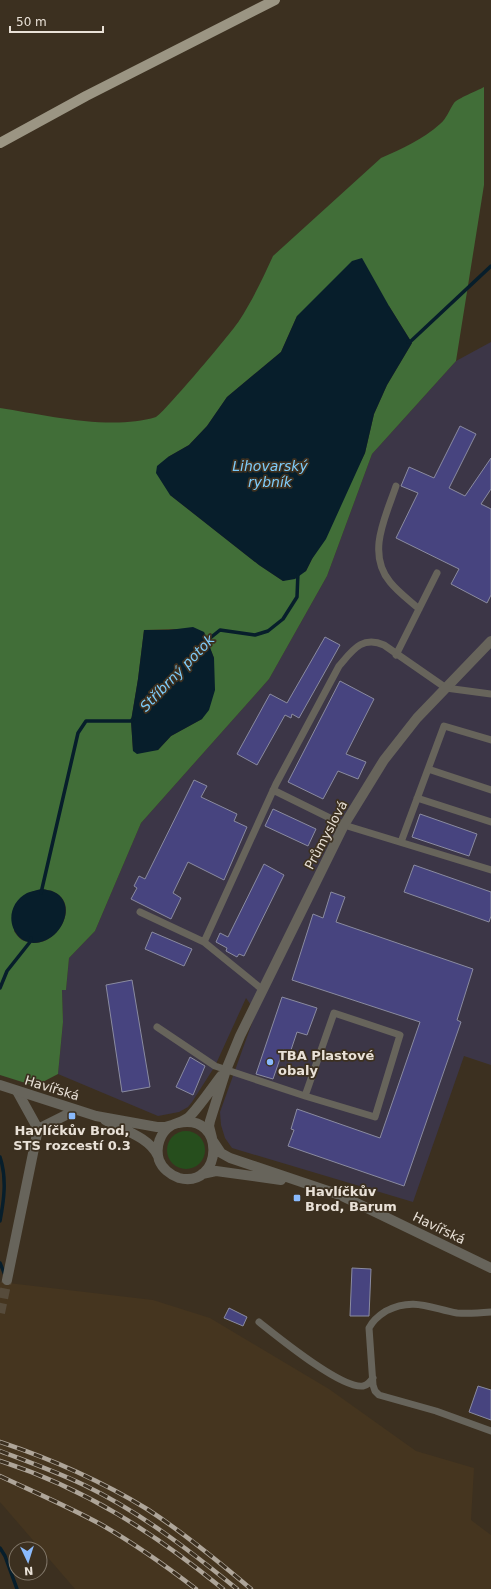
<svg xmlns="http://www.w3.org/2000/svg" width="491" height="1589" font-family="'DejaVu Sans',sans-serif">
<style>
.built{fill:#45351f}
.industrial{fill:#3c3647}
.green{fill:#264e1d}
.forest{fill:#416e38;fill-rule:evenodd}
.water{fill:#071e2b}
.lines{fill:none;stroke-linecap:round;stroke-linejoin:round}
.stream{stroke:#071e2b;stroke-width:3.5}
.building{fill:#47447f;stroke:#8a8ba0}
.minor-tunnel{stroke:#564b3b;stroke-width:10;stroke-dasharray:10 5;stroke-linecap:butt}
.service{stroke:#67645b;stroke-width:7}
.minor{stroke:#67645b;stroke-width:10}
.tertiary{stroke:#67645b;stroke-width:10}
.primary{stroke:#9b9583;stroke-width:10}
.rail-casing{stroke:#aea599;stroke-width:4.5}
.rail{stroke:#3c3020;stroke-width:3;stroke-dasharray:9;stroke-linecap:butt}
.poi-dot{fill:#8abafc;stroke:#3c3020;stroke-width:1.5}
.labels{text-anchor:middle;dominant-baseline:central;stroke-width:3.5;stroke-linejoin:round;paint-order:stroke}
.street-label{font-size:13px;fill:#e9e1d7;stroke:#3c3020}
.poi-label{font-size:13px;font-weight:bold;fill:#e9e1d7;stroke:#3c3020;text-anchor:start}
.water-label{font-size:14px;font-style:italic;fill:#7ecbf9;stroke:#3c3020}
</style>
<rect width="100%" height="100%" fill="#3c3020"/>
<path class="built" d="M0,1282L153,1300L210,1318L329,1389L416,1451L474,1468L471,1520L491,1535V1589H75L0,1502Z"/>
<path class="industrial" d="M491,342V1065L464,1056L413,1202L232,1148L225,1138L221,1125L220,1112L256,1012L246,998L215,1066L192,1102L188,1107L179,1112L158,1116L58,1074L63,1022L62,989L66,990L69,958L95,931L141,823L269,679L327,576L372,454L456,361Z"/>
<path class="green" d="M167 1150a19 19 0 1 1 38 0a19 19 0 1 1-38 0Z"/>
<path class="forest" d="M484,87V185L456,361L372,454L327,576L269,679L141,823L95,931L69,958L66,990H62L63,1022L58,1074L35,1086L0,1075V408C46,415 111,431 156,417C163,414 232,332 239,321C252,301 263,278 273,256L381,158C402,149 423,139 440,124C447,118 449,110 454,103C458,98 477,91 484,87ZM389,306L412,343L387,385L374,414L365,453L306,571L283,581L259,565L170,495L168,457L189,445L207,426L227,397L281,352L297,316ZM176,629L204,632L214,658L202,719L171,736L158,750L133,751L131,721L138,679L144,630ZM42,889C46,890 51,890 54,892C80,904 59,943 35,943C31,942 26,942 22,940C19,938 16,934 14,931L28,893Z"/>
<path class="water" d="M362,258L389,306L412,343L387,385L374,414L365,453L326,539L312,559L306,571L295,579L283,581L259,565L170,495L156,473L157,466L168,457L189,445L207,426L227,397L281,352L297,316L352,261Z
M193,627L204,632L214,658L215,690L209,710L202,719L171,736L158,750L137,754L133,751L131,721L138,679L144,630H169Z
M42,889C46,890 50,890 54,892C78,903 62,943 33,943C28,942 23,941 19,937C6,923 10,902 27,893C32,891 37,890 42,889Z"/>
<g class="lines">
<path class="stream" d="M408,342L411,341L491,266
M204,643L220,630L255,635L268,631L283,619L297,597L298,572
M41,893L78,733L86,721H131L133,719
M0,988L7,971L30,942L31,938
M0,1157C7,1178 4,1200 0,1221
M0,1263L5,1275
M0,1548L5,1556L17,1589"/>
</g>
<path class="building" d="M460,426L476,434L449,488L465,496L491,458V489L481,504L491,509V595L487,603L451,584L459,569L396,538L418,493L401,486L409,467L434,478Z
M325,637L340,645L299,718L292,714L291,718L285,715L257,765L237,754L270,694L287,703Z
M340,681L374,699L346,754L366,762L358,779L338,771L323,799L288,782Z
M194,780L207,786L201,797L237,814L234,821L247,827L224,880L188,862L173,893L181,898L171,919L131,899L137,888L134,886L139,876L145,879Z
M273,809L316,829L308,846L265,826Z
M420,814L477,834L469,856L412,837Z
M264,864L284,875L244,956L239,954L237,957L226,951L227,948L216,942L220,933L228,937Z
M414,865L491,892V916L489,922L404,892Z
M331,892L345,897L336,922L473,969L457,1020L461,1022L404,1186L288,1146L294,1130L291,1129L297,1109L380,1138L420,1022L292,980L313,914L323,918Z
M152,932L192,949L184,966L145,949Z
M132,980L150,1087L122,1092L106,985Z
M282,997L317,1008L307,1035L297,1032L290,1053L283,1050L273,1079L256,1074Z
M190,1057L205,1066L193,1095L176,1087Z
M352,1268L371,1269L369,1316H350Z
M229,1308L247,1317L243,1326L224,1318Z
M478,1386L491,1390V1420L469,1412Z"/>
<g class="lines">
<path class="minor-tunnel" d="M0,1313L7,1280"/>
<path class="service" d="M396,486C386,516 366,553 390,582C398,592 409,600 419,609
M396,655L437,573
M428,769L491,790
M273,790L344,825L491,870
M417,798L491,822
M401,842L444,726L491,740
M140,912L204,942L263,990
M204,942L276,784L339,666C352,651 362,635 384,645L446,688L491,694
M157,1027L215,1066L305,1096L375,1117L400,1035L334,1013L305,1096
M491,1312C480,1313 469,1314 457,1313C430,1308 413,1297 386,1311C378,1316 373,1320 369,1328L373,1385L375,1391L379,1395L436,1411L491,1431
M259,1322C278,1337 341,1389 363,1386C368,1385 370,1382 373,1378"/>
<path class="minor" d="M38,1129L76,1110
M7,1280L38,1129L17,1091"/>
<path class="tertiary" d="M0,1085L96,1116L157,1127H165L172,1125
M105,1120C123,1130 149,1137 158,1156
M178,1123C227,1112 223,1189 179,1178C170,1175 162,1168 159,1160C155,1147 160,1132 172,1125C179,1122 186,1121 191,1115C202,1103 211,1089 221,1076
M212,1138L209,1126L210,1121L226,1070L240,1036L344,825L384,760L417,718L491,641
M213,1141L221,1153L230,1158L340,1195L491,1268
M202,1174L216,1171L281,1180"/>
<path class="primary" d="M0,143L86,96L275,0"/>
<defs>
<path id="rail" d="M0,1442C51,1459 101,1481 147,1509C184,1533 218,1561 251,1589
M0,1451C29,1462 57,1472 84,1485C140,1512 189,1550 237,1589
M0,1461C86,1489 153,1532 223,1589
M0,1476C34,1492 69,1507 102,1525C135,1544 166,1566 196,1589"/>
</defs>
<use href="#rail" class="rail-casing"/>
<use href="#rail" class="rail"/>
</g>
<g class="poi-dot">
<circle cx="270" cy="1062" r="4"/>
<rect x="68" y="1112" width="8" height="8" rx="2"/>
<rect x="293" y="1194" width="8" height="8" rx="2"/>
</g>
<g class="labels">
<g class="street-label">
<text transform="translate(326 835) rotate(-62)">Průmyslová</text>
<text transform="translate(52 1088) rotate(17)">Havířská</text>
<text transform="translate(439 1228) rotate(26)">Havířská</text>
</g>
<g class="poi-label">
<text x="278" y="1055">TBA Plastové<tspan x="278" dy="15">obaly</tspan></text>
<text x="72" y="1130" text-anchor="middle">Havlíčkův Brod,<tspan x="72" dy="15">STS rozcestí 0.3</tspan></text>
<text x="305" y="1191">Havlíčkův<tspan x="305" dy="15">Brod, Barum</tspan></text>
</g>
<g class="water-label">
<text x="270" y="466">Lihovarský<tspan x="270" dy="16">rybník</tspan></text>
<text transform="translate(177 673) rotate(-46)">Stříbrný potok</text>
</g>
</g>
<g transform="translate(28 1561) rotate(176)"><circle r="19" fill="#3c3020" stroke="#817769"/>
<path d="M0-3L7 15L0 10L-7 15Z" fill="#8abafc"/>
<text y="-6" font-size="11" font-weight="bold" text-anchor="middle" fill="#e9e1d7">N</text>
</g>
<path d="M10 26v6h93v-6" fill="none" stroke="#e9e1d7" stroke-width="2"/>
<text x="16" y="26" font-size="12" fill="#e9e1d7" stroke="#3c3020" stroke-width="3" paint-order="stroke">50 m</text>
</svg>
